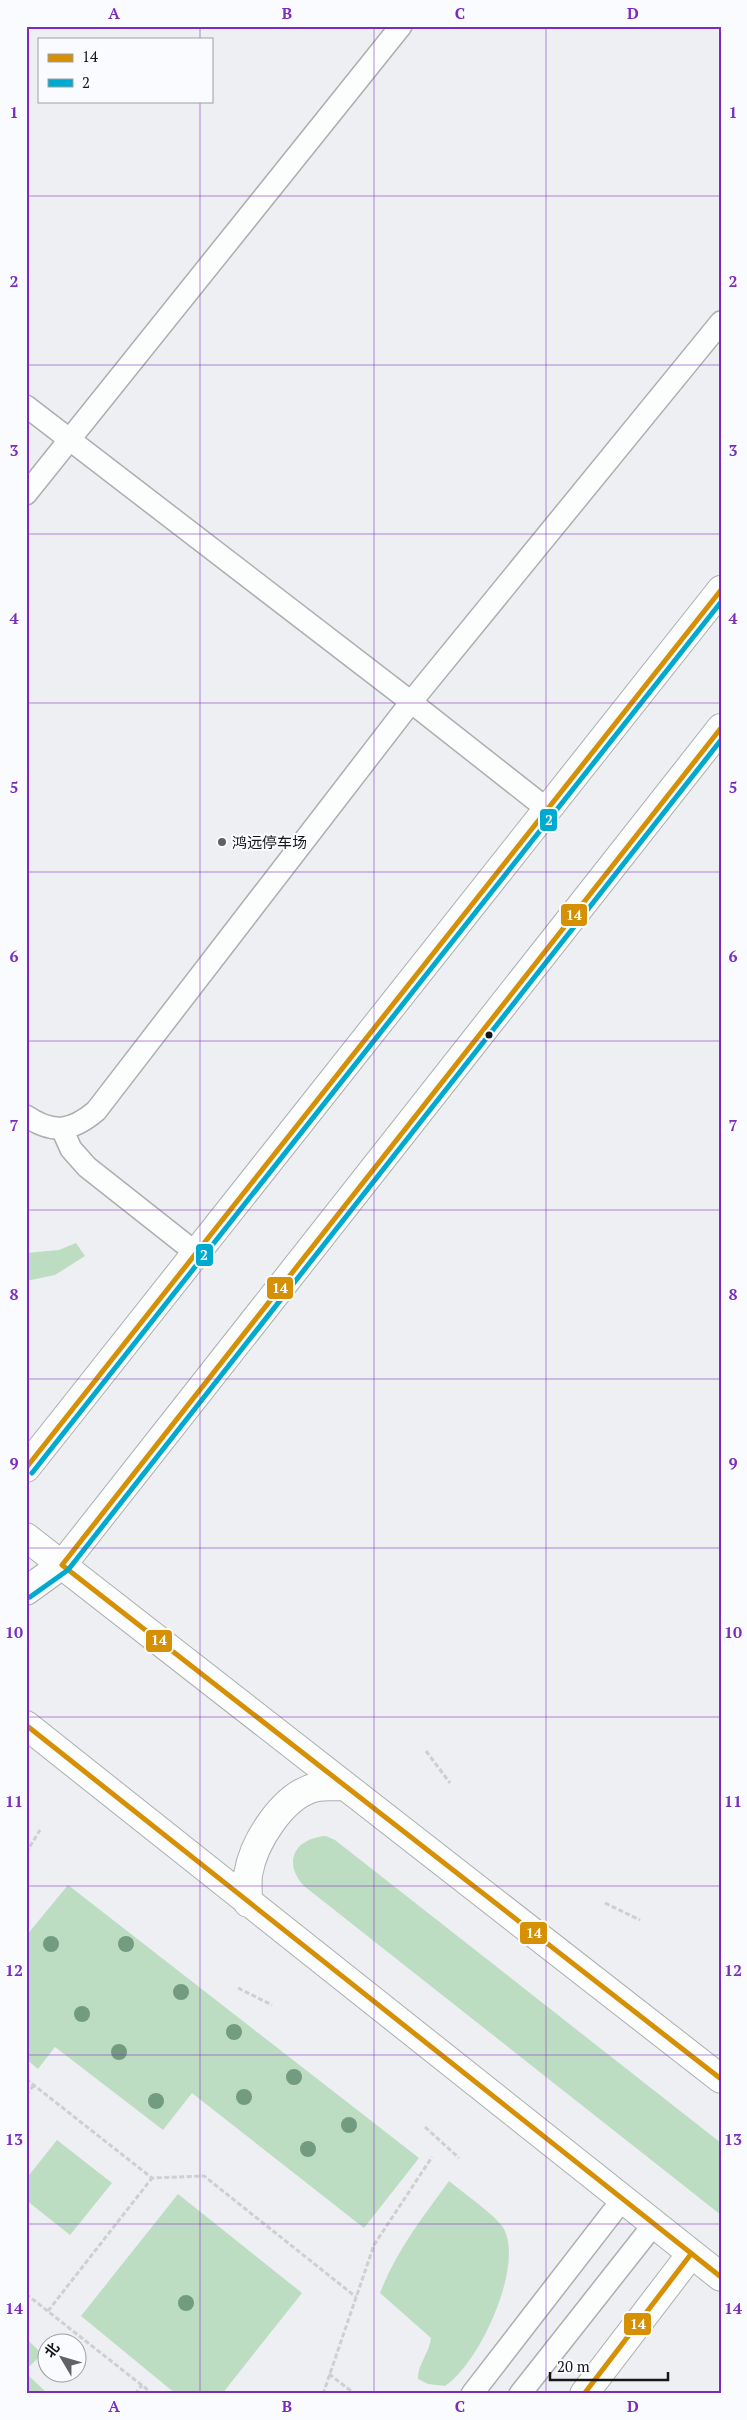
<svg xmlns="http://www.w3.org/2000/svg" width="747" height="2420" font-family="'PT Serif','Noto Sans SC',serif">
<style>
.green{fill:#bdddc3}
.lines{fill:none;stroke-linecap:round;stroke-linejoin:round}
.service-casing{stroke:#acaeb0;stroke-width:24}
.tertiary-casing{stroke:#acaeb0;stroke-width:30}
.primary-casing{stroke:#acaeb0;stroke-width:30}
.path{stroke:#cfcfd0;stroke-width:3;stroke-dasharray:5 2.5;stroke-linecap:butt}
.service{stroke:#fcfdfd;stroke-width:21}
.tertiary{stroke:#fcfdfd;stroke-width:28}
.primary{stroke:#fcfdfd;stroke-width:28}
.bus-1-casing{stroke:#f9fbff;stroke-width:9}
.bus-2-casing{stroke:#f9fbff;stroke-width:9}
.bus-1{stroke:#d59004;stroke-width:5}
.bus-2{stroke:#00a9ce;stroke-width:5}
.tree{fill:#729b80}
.grid{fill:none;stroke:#7b2cbf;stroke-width:1;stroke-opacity:0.55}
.poi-dot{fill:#616264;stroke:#f9fbff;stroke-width:2}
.bus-dot{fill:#151618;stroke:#f9fbff;stroke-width:2}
.labels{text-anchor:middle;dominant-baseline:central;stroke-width:4;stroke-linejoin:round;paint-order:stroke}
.poi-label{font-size:15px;fill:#151618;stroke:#f9fbff;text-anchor:start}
.line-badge{stroke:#f9fbff;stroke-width:2}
.badge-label{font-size:14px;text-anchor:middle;font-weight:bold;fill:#fff}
.neatline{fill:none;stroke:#7b2cbf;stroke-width:2}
.grid-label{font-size:16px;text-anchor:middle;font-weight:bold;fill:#7b2cbf}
</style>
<rect width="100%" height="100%" fill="#edeff2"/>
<path class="green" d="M76,1243L85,1256L55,1275L26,1281V1253L59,1250Z
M326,1836L335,1840L721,2143V2215L304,1886C282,1862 295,1838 326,1836Z
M68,1885L419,2158L364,2228L192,2093L163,2130L55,2047L38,2069L26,2059V1936Z
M57,2140L112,2183L70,2235L26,2200V2179Z
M449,2181C461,2191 498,2217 504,2229C524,2267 479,2364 445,2386L428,2384L418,2379C417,2365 430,2352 431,2338L380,2293C396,2251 423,2217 449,2181Z
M178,2194L302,2293L222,2394H176L81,2316Z
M26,2338L42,2354L26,2370Z
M26,2373L48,2394H26Z"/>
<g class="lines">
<defs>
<path id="service" d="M26,406L411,702L547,809
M26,494L401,26
M26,1116C53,1134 71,1132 96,1111L411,702L721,322
M62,1129L71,1149L87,1167L196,1253
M472,2394L622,2200
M520,2394L654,2224"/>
<path id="tertiary" d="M584,2394L691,2254"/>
<path id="primary" d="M26,1468L721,590
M26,1537L721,2079
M26,1591L62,1565L721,728
M26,1725L721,2277
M248,1903C248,1894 247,1884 248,1875C253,1843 283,1794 317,1787C326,1786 336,1786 345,1786"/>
</defs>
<use href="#service" class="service-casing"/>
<use href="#tertiary" class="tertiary-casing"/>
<use href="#primary" class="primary-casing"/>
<path class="path" d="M426,1751L450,1783
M26,1853L40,1830
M605,1903L640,1920
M238,1988L272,2005
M26,2079L152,2178L204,2176L356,2297
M26,2095L34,2085
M425,2127L459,2158
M26,2294L153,2394
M48,2311L152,2178
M329,2374L355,2394
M135,2394L142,2385
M323,2394L374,2245L432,2157"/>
<use href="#service" class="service"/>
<use href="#tertiary" class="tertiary"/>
<use href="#primary" class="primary"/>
<defs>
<path id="bus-1" d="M721,728L62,1565L721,2079
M26,1468L721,590
M26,1725L721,2277
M584,2394L691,2254"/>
<path id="bus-2" d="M32,1473L721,602
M30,1597L68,1570L721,740"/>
</defs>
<use href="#bus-1" class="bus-1-casing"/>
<use href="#bus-2" class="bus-2-casing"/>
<use href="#bus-1" class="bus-1"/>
<use href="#bus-2" class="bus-2"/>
</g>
<g class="tree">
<circle cx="51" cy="1944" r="8"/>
<circle cx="126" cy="1944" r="8"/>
<circle cx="181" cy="1992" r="8"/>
<circle cx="82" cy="2014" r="8"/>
<circle cx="234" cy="2032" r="8"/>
<circle cx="119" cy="2052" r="8"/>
<circle cx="294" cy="2077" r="8"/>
<circle cx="244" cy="2097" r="8"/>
<circle cx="156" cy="2101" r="8"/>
<circle cx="349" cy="2125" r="8"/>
<circle cx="308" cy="2149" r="8"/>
<circle cx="186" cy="2303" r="8"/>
</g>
<path class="grid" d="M200,26V39M374,26V2394M546,26V2394M200,101V2394M26,196H721M26,365H721M26,534H721M26,703H721M26,872H721M26,1041H721M26,1210H721M26,1379H721M26,1548H721M26,1717H721M26,1886H721M26,2055H721M26,2224H721"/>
<circle class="poi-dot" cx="222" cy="842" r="5"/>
<circle class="bus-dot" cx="489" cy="1035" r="4.5"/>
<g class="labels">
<g class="poi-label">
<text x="232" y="842">鸿远停车场</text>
</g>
</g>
<g class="line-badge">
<rect x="539" y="808" width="19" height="24" rx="5" fill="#00a9ce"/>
<rect x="560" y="903" width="28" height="24" rx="5" fill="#d59004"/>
<rect x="195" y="1243" width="19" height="24" rx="5" fill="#00a9ce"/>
<rect x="266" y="1276" width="28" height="24" rx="5" fill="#d59004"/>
<rect x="145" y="1629" width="28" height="24" rx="5" fill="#d59004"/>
<rect x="519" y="1921" width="29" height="24" rx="5" fill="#d59004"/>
<rect x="623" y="2312" width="29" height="24" rx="5" fill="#d59004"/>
</g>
<g class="badge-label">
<text x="549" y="825">2</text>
<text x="574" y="920">14</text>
<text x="204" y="1260">2</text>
<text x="280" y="1293">14</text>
<text x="159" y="1645">14</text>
<text x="534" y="1938">14</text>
<text x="638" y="2329">14</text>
</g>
<rect width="747" height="2420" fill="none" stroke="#f9fbff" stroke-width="55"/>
<rect x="38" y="38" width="175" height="65" fill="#f9fbff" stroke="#9e9fa3"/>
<rect x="48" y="54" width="25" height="8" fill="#d59004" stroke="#9e9fa3"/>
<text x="82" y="62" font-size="15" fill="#151618">14</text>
<rect x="48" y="79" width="25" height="8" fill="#00a9ce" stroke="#9e9fa3"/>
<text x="82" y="88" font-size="15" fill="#151618">2</text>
<g transform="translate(62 2358) rotate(308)"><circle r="24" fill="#f9fbff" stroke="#9e9fa3"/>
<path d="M0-4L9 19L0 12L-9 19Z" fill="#616264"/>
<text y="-8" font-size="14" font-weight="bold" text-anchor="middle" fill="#151618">北</text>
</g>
<path d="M550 2372v8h118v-8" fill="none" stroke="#151618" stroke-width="2.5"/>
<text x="557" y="2372" font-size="15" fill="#151618" stroke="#f9fbff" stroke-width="4" paint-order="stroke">20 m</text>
<rect x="28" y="28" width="692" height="2364" class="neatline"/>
<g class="grid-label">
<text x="114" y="19">A</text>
<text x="287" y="19">B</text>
<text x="460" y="19">C</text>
<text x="633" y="19">D</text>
<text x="14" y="118">1</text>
<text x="733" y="118">1</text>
<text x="14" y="287">2</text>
<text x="733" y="287">2</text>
<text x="14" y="456">3</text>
<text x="733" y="456">3</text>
<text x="14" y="624">4</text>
<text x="733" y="624">4</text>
<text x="14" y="793">5</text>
<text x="733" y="793">5</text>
<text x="14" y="962">6</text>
<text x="733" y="962">6</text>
<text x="14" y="1131">7</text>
<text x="733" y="1131">7</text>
<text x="14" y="1300">8</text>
<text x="733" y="1300">8</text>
<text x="14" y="1469">9</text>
<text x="733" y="1469">9</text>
<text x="14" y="1638">10</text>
<text x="733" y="1638">10</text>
<text x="14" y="1807">11</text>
<text x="733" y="1807">11</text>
<text x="14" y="1976">12</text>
<text x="733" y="1976">12</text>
<text x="14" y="2145">13</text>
<text x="733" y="2145">13</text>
<text x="14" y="2314">14</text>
<text x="733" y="2314">14</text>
<text x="114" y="2412">A</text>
<text x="287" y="2412">B</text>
<text x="460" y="2412">C</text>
<text x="633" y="2412">D</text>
</g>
</svg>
